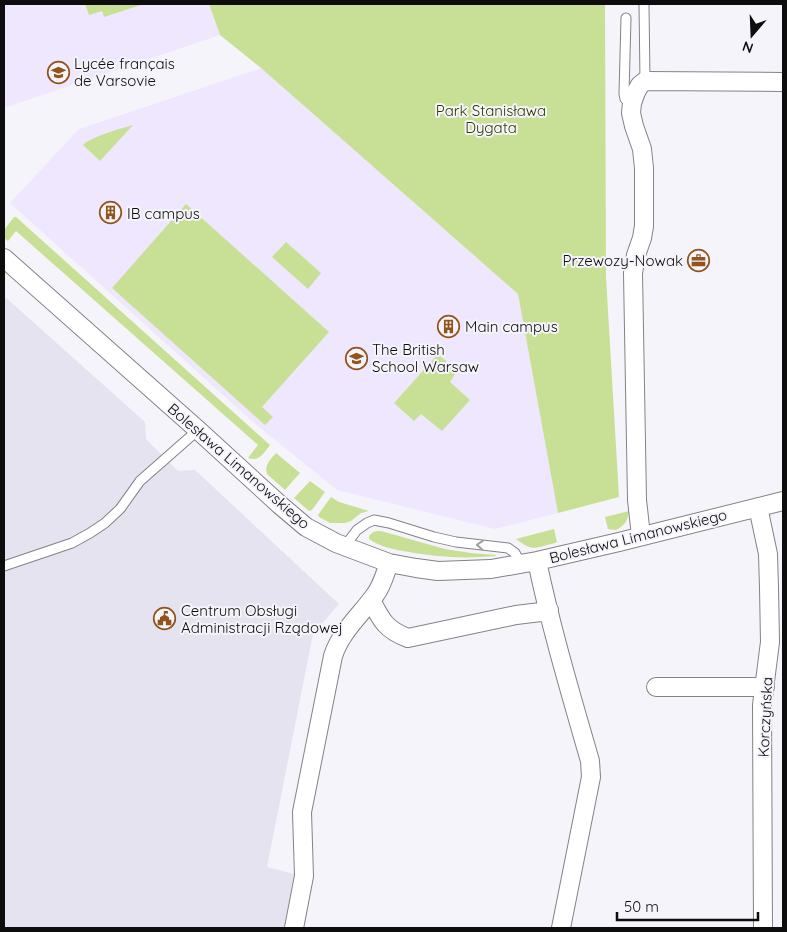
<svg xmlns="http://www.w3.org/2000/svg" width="787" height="932" font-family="Quicksand,sans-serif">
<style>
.built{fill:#e5e3ef}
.education{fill:#efe7fd}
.green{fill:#c8e095}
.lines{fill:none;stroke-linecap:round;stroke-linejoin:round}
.lane-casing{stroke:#838287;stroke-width:11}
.street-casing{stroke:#838287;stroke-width:20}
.lane{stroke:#fff;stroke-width:9}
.street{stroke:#fff;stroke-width:18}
.oneway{stroke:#9e9e9f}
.labels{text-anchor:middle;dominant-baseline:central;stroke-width:4;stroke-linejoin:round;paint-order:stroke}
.poi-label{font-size:15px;fill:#0d0d0e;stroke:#f5f4fa;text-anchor:start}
.park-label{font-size:15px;fill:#2d3b00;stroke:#f5f4fa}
.street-label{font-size:15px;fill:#0d0d0e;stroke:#f5f4fa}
</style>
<rect width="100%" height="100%" fill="#f5f4fa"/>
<path class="built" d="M4,296L145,422L146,439L178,471L195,470L339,604L313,634L267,867L294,874L284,928H4Z"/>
<path class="education" d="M4,4H209L220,35L4,108Z
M261,68L518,294L558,513L495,529L337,490L253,422L10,203L79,129Z"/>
<path class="green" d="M85,4H144L104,17L102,11L89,15Z
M209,4H605L606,277L619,497L558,513L518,294L261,68L220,35Z
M133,125L100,161L83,145C92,136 120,129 133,125Z
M186,204L329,332L262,407L273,417L265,425L112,288Z
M14,217H16L270,445C264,453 259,462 248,458L258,445L16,231L8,241L4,238V230Z
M286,242L321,273L308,289L272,257Z
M438,354L455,369V374L450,382L470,400L442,431L421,414L414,421L394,403Z
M276,453L300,473L285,490L267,474C264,465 271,459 276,453Z
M310,481L325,492L312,510L309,511L294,498Z
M331,497L339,502L369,511L361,513L351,521L345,523H330L319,517L318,515Z
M629,511C628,521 624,526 616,530L608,529L605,517Z
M554,529L557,542L555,543C535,548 533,552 516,539Z
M377,531H381L445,549L471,553L496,555V556C464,559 434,557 403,551C392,549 378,546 369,539V536L373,532Z"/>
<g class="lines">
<defs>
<path id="lane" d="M644,4L645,81
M626,18L624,94L625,99L632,103
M344,547L357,530L367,523L374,520L389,523L434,537L456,542L508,548L515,553L521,564
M4,566L72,543L90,533L105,523L120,509L140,481L198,430"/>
<path id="street" d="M4,258L198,430L280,505L306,527L336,543L389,563L416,568L438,571L491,569L537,561L619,542L783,501
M758,507L768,554L769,588L770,642L762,705L763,928
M641,536L637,500L633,273L636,255L642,238L644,226V168L642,149L634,126L631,113L632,103L636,92L640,85L645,81L783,82
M537,561C551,628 571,695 590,761L591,777L561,928
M371,600C381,620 386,630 408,638L516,615L541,612L549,610
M656,687H765
M294,928L304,876L302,812L333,656C341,631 360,616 375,595C382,586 385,574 389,563"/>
</defs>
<use href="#lane" class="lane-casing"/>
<use href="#street" class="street-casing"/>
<use href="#lane" class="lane"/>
<use href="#street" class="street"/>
</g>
<defs><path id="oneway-chevron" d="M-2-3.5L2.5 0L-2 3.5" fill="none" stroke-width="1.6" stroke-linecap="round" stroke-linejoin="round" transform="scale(1.25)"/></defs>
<use class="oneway" href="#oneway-chevron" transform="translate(480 545) rotate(-175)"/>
<defs>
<symbol id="school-ring" viewBox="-11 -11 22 22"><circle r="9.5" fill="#f5f4fa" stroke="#92541a" stroke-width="1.5"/><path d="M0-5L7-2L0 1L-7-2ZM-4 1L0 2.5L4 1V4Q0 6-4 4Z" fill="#92541a"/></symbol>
<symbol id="building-ring" viewBox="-11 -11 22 22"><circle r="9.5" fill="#f5f4fa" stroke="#92541a" stroke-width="1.5"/><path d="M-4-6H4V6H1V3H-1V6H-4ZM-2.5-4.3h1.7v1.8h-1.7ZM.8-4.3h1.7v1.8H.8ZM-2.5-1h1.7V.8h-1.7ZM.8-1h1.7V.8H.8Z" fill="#92541a"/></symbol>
<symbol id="office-ring" viewBox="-11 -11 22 22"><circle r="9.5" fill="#f5f4fa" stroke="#92541a" stroke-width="1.5"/><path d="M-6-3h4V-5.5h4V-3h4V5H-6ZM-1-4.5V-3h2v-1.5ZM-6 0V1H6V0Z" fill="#92541a"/></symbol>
<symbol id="civic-ring" viewBox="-11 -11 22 22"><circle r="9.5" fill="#f5f4fa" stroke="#92541a" stroke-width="1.5"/><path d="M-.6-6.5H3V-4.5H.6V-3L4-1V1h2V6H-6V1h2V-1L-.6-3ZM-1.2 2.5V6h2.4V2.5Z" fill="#92541a"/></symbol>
</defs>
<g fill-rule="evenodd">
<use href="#school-ring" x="46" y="60" width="25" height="25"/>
<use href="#building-ring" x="98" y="200" width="25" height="25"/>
<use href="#office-ring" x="686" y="248" width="25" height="25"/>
<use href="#building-ring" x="436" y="314" width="25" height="25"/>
<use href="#school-ring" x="344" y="346" width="25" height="25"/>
<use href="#civic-ring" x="152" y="606" width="25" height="25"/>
</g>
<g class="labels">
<g class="poi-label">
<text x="74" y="63">Lycée français<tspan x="74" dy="17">de Varsovie</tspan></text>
<text x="127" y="213">IB campus</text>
<text x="683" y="260" text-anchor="end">Przewozy-Nowak</text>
<text x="465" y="326">Main campus</text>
<text x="372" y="349">The British<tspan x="372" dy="17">School Warsaw</tspan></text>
<text x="181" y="610">Centrum Obsługi<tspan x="181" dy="17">Administracji Rządowej</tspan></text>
</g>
<g class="park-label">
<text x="491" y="110">Park Stanisława<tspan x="491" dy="17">Dygata</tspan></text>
</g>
<g class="street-label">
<text transform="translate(239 466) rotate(41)">Bolesława Limanowskiego</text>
<text transform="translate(638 536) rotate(-14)">Bolesława Limanowskiego</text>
<text transform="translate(765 717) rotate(-87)">Korczyńska</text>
</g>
</g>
<rect width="787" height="932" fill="none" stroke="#0d0d0e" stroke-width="10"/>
<g transform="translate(752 35) rotate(199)" stroke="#f5f4fa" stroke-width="4" paint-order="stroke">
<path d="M0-4L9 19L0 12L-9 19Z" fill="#0d0d0e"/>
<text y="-8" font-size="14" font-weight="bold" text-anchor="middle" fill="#0d0d0e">N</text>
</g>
<path d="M617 912v8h141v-8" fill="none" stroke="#0d0d0e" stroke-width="2.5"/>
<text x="624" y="912" font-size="15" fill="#0d0d0e" stroke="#f5f4fa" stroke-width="4" paint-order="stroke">50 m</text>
</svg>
